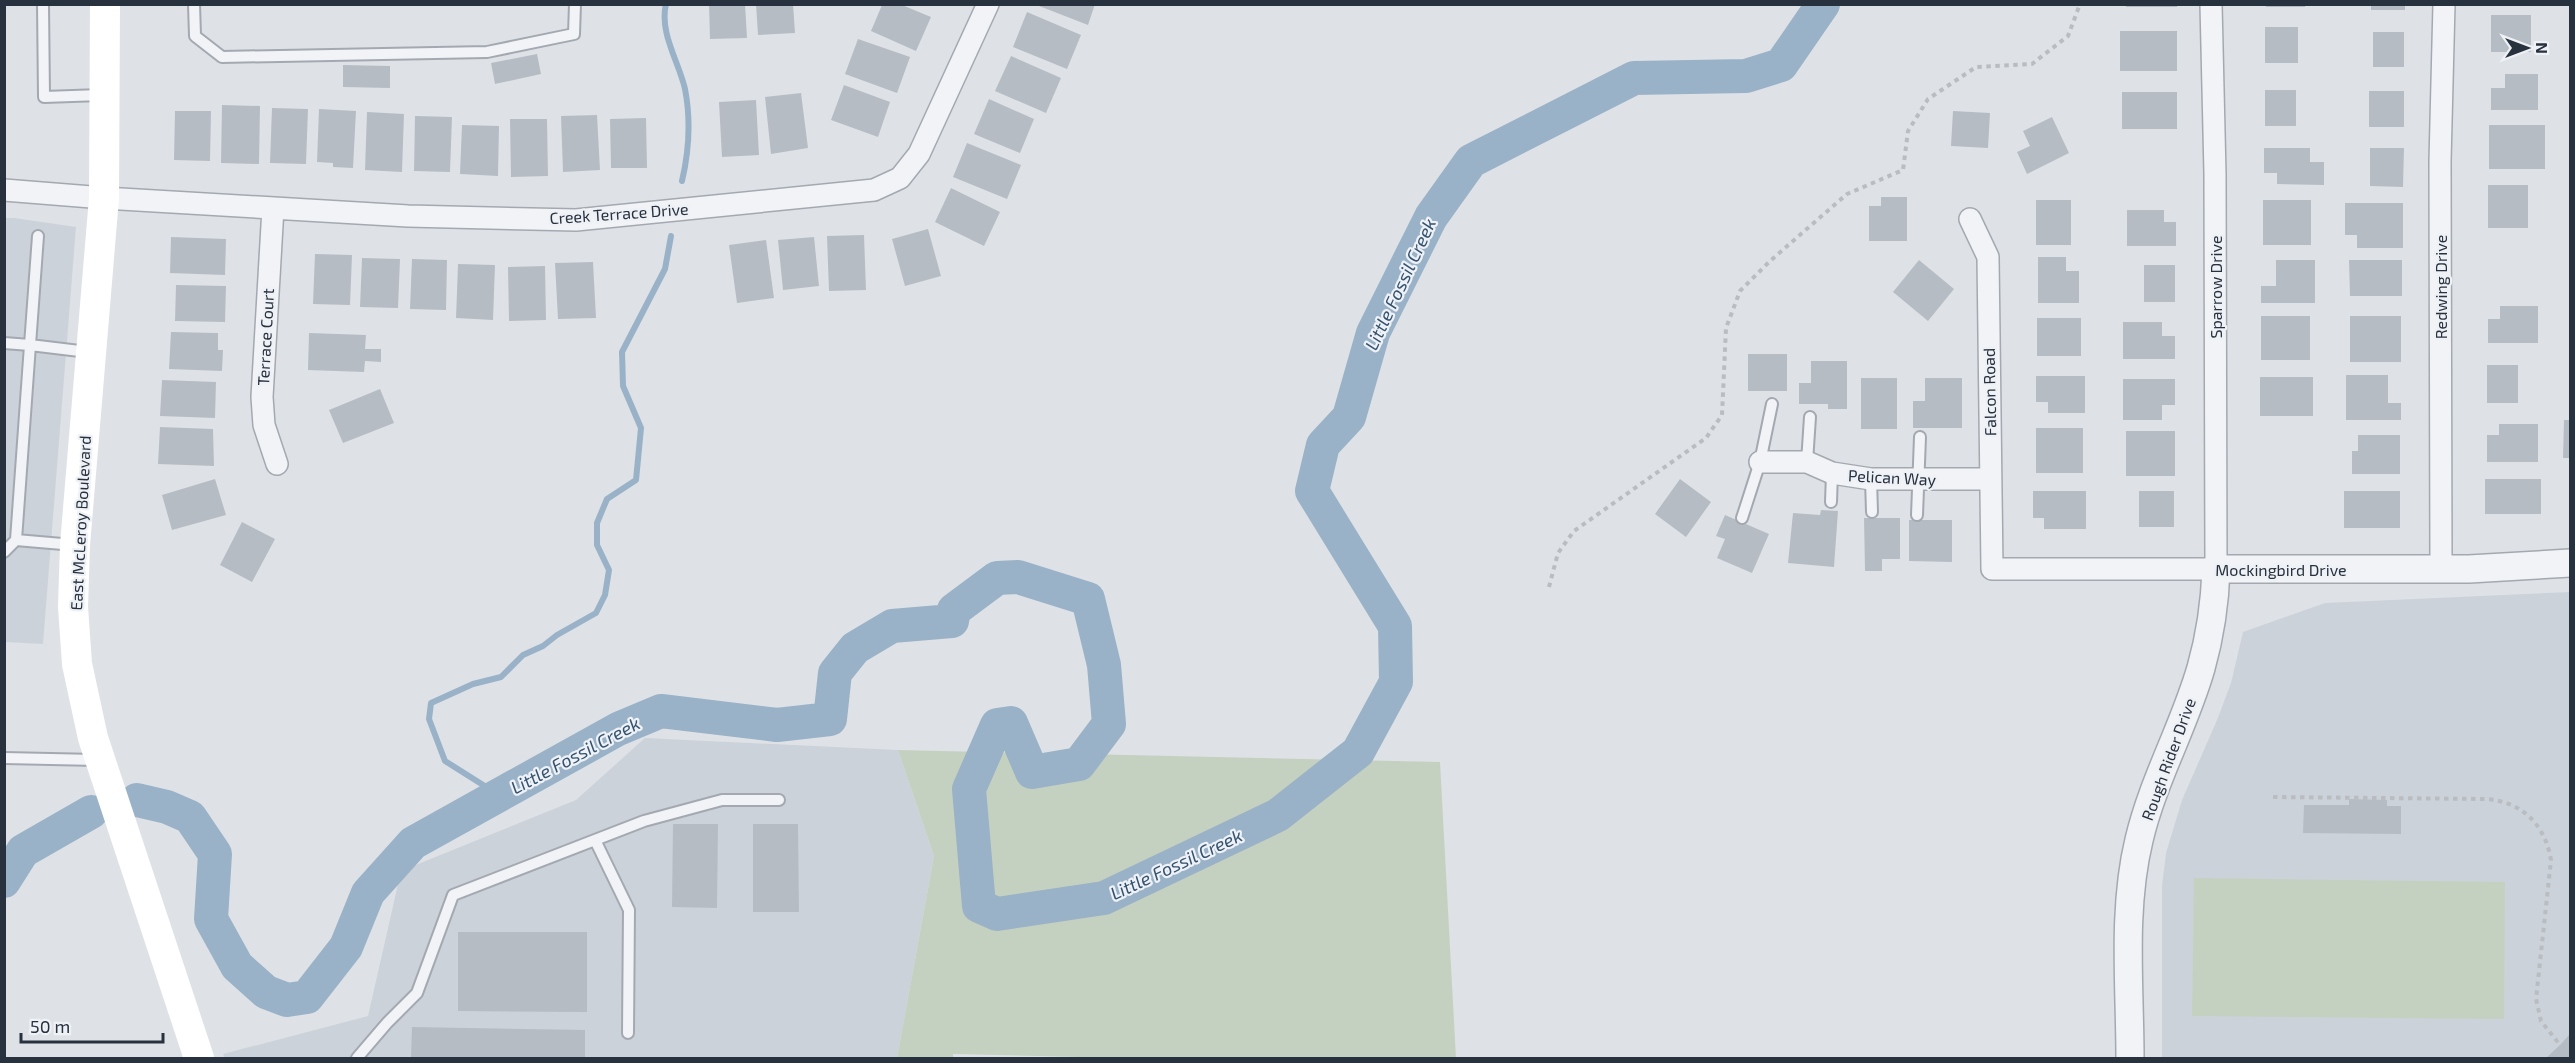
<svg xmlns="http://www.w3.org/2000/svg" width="2575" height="1063" font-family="'Exo 2',sans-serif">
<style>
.built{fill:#ccd2d9}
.green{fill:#c5d1c0}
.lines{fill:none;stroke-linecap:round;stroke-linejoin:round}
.stream{stroke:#9ab2c7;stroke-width:6}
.river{stroke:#9ab2c7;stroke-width:34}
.building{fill:#b6bcc4}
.service-casing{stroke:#a4a9b1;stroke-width:14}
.minor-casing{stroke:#a4a9b1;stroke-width:24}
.tertiary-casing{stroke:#a4a9b1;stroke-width:30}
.path{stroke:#b9bdc2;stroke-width:4;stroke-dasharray:4.5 4.5;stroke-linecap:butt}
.service{stroke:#f1f3f6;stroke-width:10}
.minor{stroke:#f1f3f6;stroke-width:21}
.tertiary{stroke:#f1f3f6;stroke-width:27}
.secondary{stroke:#fff;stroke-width:30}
.labels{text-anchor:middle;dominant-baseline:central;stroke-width:4.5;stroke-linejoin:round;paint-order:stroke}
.street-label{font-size:16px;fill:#28313e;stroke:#eef1f5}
.water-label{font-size:18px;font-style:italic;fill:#335270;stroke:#eef1f5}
</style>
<rect width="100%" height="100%" fill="#dee2e7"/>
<path class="built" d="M4,218H14L76,227L43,644L5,642Z
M2570,592V1058H2162V885L2166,853L2182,800L2217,720L2231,683L2243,632L2325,603Z
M645,738L898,750L934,856L897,1058H225L223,1054L368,1016L401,871L576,800Z"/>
<path class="green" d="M898,750L1440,762L1456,1058H1121L953,1054V1058H897L934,856Z
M2194,878L2505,882L2504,1019L2192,1016Z"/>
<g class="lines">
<path class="stream" d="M666,4C659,33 679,62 685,89C691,120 689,151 682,181
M499,795L445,761L429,719L431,703L473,684L501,677L523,655L543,646L557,635L596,613L605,595L609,570L597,545V523L607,499L636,480L641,428L623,386L622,352L665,269L671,236"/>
<path class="river" d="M137,800L167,807L190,817L215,854L211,919L237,966L266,992L287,1000L307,997L346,947L368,893L413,843L618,729L661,711L777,725L830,719L835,673L855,648L892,626L952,621L954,610L997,578L1018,577L1088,599L1104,665L1109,724L1079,764L1032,772L1011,723L997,725L969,789L979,906L997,914L1104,898L1278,815L1358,752L1396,682L1395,626L1312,491L1323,445L1349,417L1373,333L1431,217L1471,161L1634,78L1746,76L1781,65L1823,4
M4,881L23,851L91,812"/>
</g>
<path class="building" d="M709,4H745L747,38L710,39Z
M756,4H793L795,33L758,35Z
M1034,4H1095L1088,25Z
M2126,4H2177V7H2126Z
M2266,4H2305V7H2266Z
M2371,4H2405V10H2371Z
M882,5H902L931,17L916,51L871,31Z
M1027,12L1081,35L1067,69L1013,47Z
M2491,15H2531V52H2491Z
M2265,27H2298V63H2265Z
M2120,31H2177V71H2120Z
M2373,32H2404V67H2373Z
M858,39L910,57L897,93L845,74Z
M537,54L541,74L495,84L491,63Z
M1011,56L1061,78L1046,113L995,91Z
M343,65L390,66V88L343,87Z
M2505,74H2538V110H2491V88H2505Z
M844,85L890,102L878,137L831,120Z
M2265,90H2296V126H2265Z
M2369,91H2404V127H2369Z
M2122,92H2177V129H2122Z
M801,93L808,148L771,154L765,97Z
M989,99L1034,119L1020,153L974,134Z
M756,100L759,155L722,157L719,102Z
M222,105L260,106L259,164L221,163Z
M272,108L308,109L306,164L270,163Z
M319,109L356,111L353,168L333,167V163L317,162Z
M175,111H211L210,161L174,160Z
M1953,111L1990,113L1988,148L1951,146Z
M367,112L404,114L402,172L365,170Z
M597,115L600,170L563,172L561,116Z
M415,116L452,117L450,172L414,171Z
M2052,117L2069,153L2027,174L2017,152L2030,146L2023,131Z
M646,118L647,168H611L610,119Z
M510,119H547L548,176L511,177Z
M462,125L499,126L498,176L460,174Z
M2489,125H2545V169H2489Z
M967,143L1021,165L1007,199L953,177Z
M2264,148H2310V162H2324V185L2277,184V173H2264Z
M2370,148H2404L2403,187L2370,186Z
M2488,185H2528V228H2488Z
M951,188L1000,212L984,246L935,222Z
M1881,197H1907V241H1869V206H1881Z
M2036,200H2071V245H2036Z
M2263,200H2311V245H2263Z
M2345,203H2403V248H2357V235H2345Z
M2127,210H2164V222H2176V246H2127Z
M928,229L941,276L905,286L892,239Z
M864,235L866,290L829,291L827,236Z
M171,237L226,239L225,275L170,273Z
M814,237L819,286L783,290L778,240Z
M766,240L774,298L737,303L729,245Z
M315,254L352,255L350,305L313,304Z
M2038,257H2066V271H2079V303H2038Z
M362,258L400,259L398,308L360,307Z
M412,259L447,260L446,310L410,309Z
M1919,260L1954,289L1928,321L1893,292Z
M2276,260H2315V303H2261V286H2276Z
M2349,260H2402V296H2350Z
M593,262L596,318L558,319L555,263Z
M458,264L495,265L493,320L456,318Z
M2144,265H2175V302H2144Z
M545,266L546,320L509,321L508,267Z
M176,285L226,286L225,322L175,321Z
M2500,306H2538V343H2488V319H2500Z
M2261,316H2310V360H2261Z
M2350,316H2401V362H2350Z
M2037,318H2081V356H2037Z
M2123,322H2162V336H2175V359H2123Z
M171,332L218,333V350H223L222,371L169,369Z
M309,333L366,335L365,349H381V362L365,361L364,372L308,370Z
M1748,354H1787V391H1748Z
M1811,361H1847V409H1828V404H1799V383H1811Z
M2487,365H2518V403H2487Z
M2346,375H2388V403H2401V420H2346Z
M2036,376H2085V413H2048V402H2036Z
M2260,377H2313V416H2260Z
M1861,378H1897V429H1861Z
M1925,378H1962V428H1913V401H1925Z
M2123,379H2175V405H2162V420H2123Z
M162,380L216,382L215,418L160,416Z
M380,389L394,423L343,443L329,410Z
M2564,420H2570V458H2563Z
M2499,424H2538V462H2487V435H2499Z
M160,427L213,429L214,466L158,464Z
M2036,428H2083V473H2036Z
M2126,431H2175V476H2126Z
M2358,435H2400V474H2352V451H2358Z
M215,479L226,515L172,530L162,495Z
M1680,479L1711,502L1686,537L1655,514Z
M2485,479H2541V514H2485Z
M2033,491H2086V529H2044V518H2033Z
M2139,491H2174V527H2139Z
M2344,491H2400V528H2344Z
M1821,510L1838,511L1834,567L1788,563L1793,513L1820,515Z
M1725,515L1769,534L1752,573L1717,558L1725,539L1716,536Z
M1864,518H1900V559H1882V571H1865Z
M1909,520H1952V562L1909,561Z
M242,522L275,539L252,582L220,565Z
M2349,799L2387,800V806H2401V834L2303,833L2304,805H2349Z
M673,824H718L717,908L672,907Z
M753,824H798L799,912H753Z
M458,932H587V1012L458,1011Z
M412,1027L585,1030V1058H411Z
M2570,1034V1058H2546L2560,1045Z"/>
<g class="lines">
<defs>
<path id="service" d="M43,4L44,97L101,95
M194,4L195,36L222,57L487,52L574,34L575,4
M4,343L30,345L38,236
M1807,462L1810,417
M1871,479L1872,512
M1831,502L1832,473
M1917,515L1920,437
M1742,518L1760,462L1772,404
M74,545L16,540L30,345L88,352
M4,552L16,540
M4,758L97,760
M595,840L629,910L628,1033
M357,1058L387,1023L417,993L453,895L644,821L722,800H779"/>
<path id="minor" d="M4,190L104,198L408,216L576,220L874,190L900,178L919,154L988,4
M273,208L262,397L264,425L277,464
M1970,219L1988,257L1992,569H2216L2215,174L2211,4
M1760,462H1807L1832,473L1871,479H1990
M2441,569L2440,161L2444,4"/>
<path id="tertiary" d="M2130,1058C2130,987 2122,910 2139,840C2153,780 2184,727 2201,668C2210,636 2215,603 2216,569H2469L2570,563"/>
</defs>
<use href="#service" class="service-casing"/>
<use href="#minor" class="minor-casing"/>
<use href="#tertiary" class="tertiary-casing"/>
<path class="path" d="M1549,587L1558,553L1574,531L1706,438L1722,415L1726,328L1740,291L1770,261L1847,194L1903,170L1908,131L1928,99L1976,67L2032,64L2068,36L2080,4
M2273,797L2485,799C2521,801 2545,824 2551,860L2536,999L2541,1021L2560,1045"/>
<use href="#service" class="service"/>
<use href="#minor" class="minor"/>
<use href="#tertiary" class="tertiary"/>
<path class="secondary" d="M105,4L104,198L75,545L73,607L77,664L93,738L199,1058"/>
</g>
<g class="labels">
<g class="street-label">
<text transform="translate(619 213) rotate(-4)">Creek Terrace Drive</text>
<text transform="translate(2215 287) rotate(-90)">Sparrow Drive</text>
<text transform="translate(2440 287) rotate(-90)">Redwing Drive</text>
<text transform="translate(265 337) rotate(-87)">Terrace Court</text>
<text transform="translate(1989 392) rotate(-91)">Falcon Road</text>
<text transform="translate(1892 477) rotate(3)">Pelican Way</text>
<text transform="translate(80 523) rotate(-87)">East McLeroy Boulevard</text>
<text x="2281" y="569">Mockingbird Drive</text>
<text transform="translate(2168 759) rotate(-70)">Rough Rider Drive</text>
</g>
<g class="water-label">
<text transform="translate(1400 284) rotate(-65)">Little Fossil Creek</text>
<text transform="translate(575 755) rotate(-28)">Little Fossil Creek</text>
<text transform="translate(1176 864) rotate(-25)">Little Fossil Creek</text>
</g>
</g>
<rect width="2575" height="1063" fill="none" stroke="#28313e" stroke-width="12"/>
<g transform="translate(2527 48) rotate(90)" stroke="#eef1f5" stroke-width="4.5" paint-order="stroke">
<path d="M0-4.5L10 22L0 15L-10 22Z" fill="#28313e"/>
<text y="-9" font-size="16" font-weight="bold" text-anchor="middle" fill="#28313e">N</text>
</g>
<path d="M21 1033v9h142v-9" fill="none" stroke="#28313e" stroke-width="3"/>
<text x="30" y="1033" font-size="18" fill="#28313e" stroke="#eef1f5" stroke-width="4.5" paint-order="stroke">50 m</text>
</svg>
